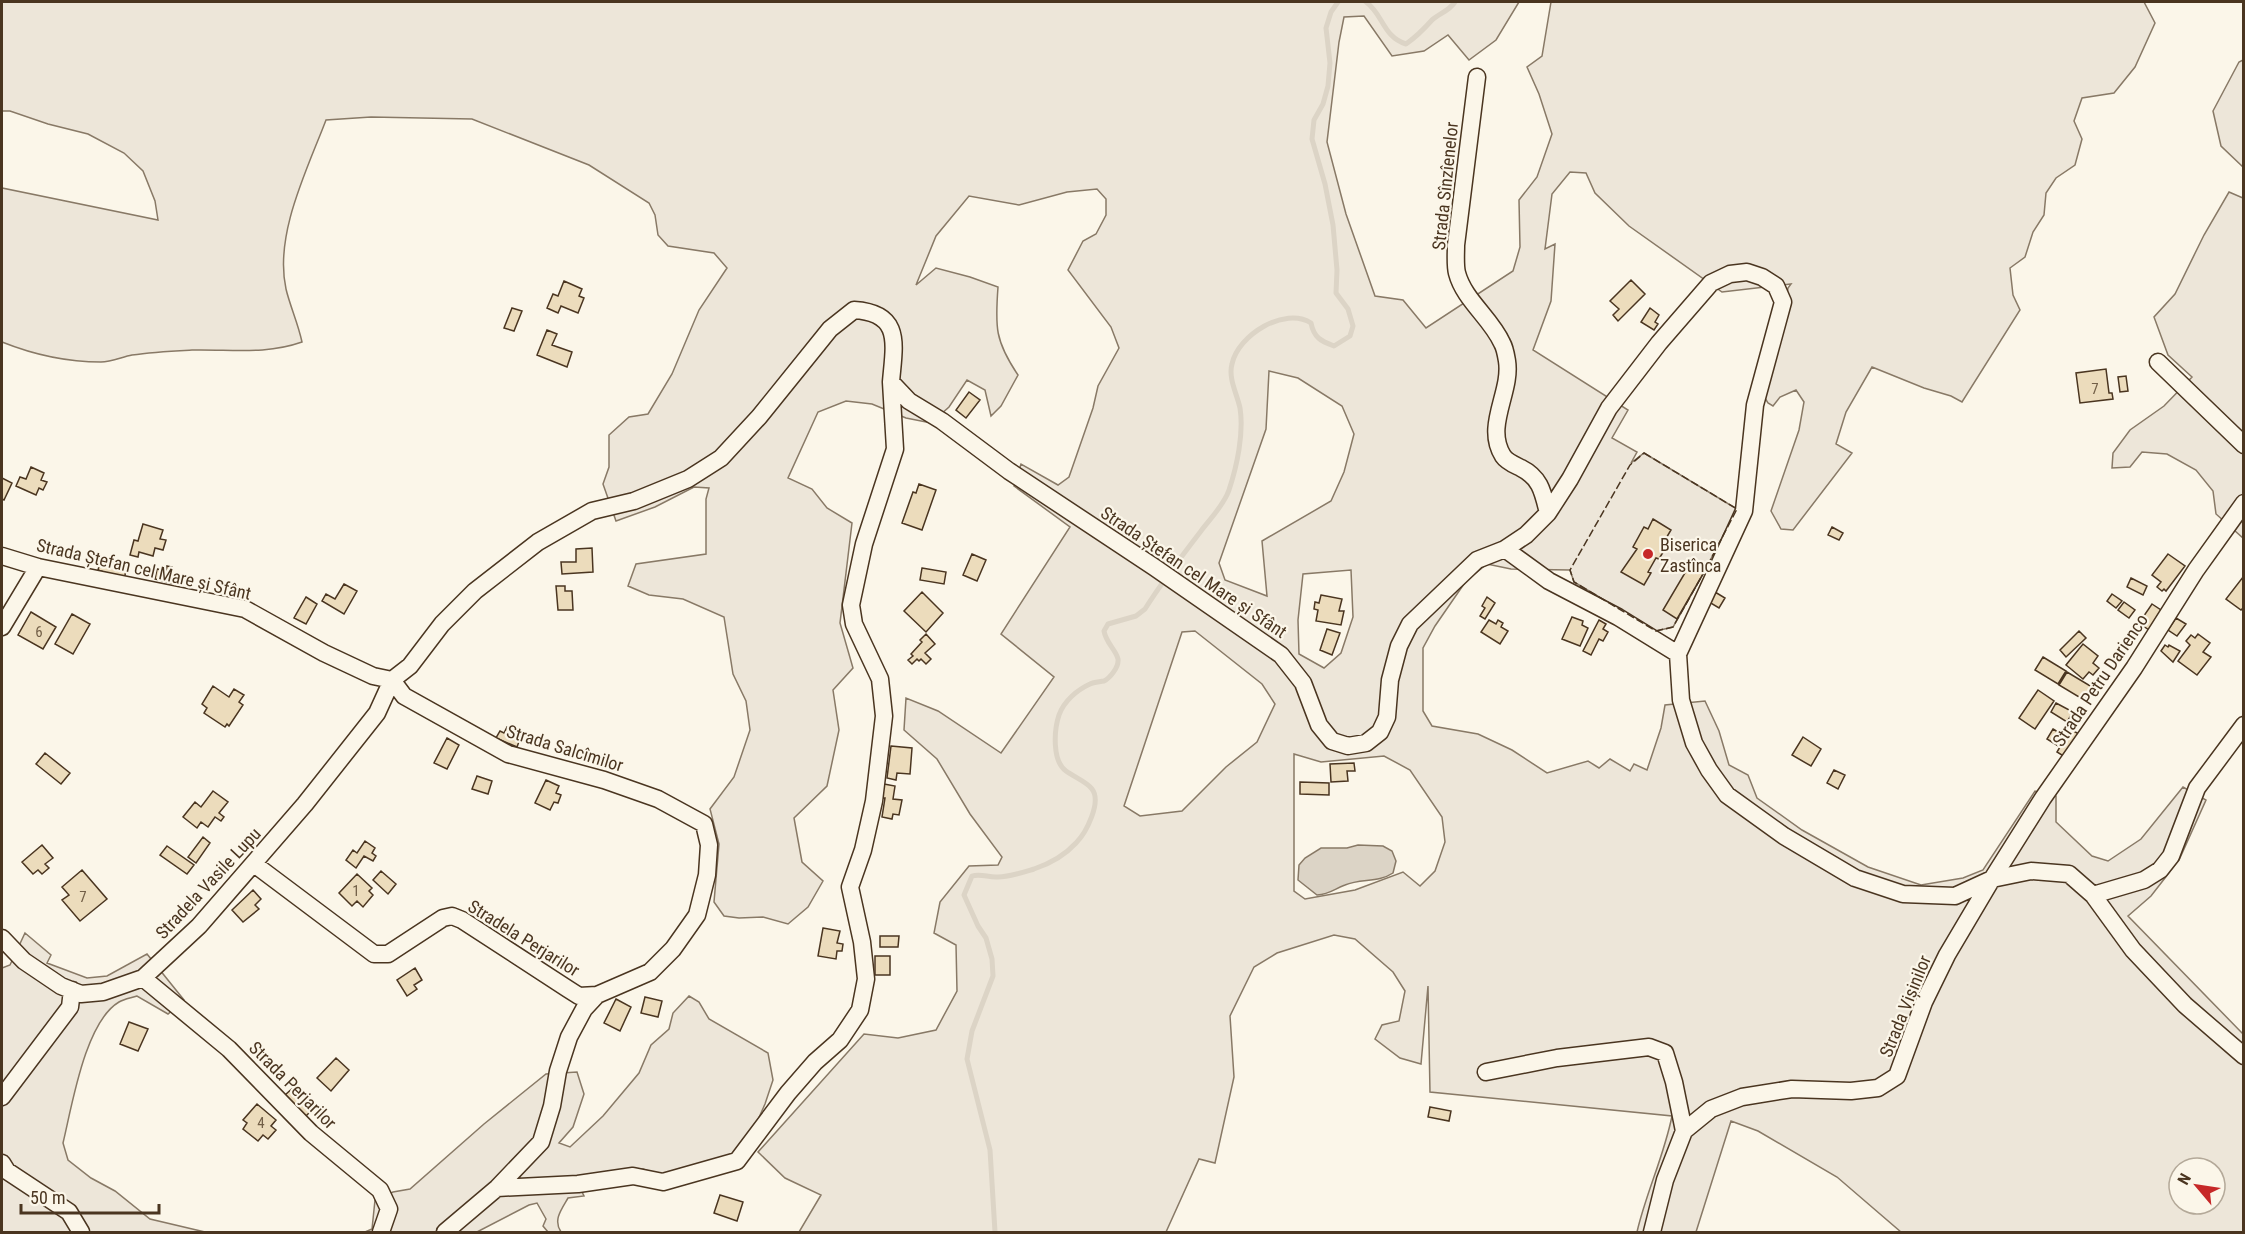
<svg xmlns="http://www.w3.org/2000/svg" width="2245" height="1234" font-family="'Roboto Condensed',sans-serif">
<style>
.green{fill:#ede6d9;stroke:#887966;stroke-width:1.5;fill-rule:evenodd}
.water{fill:#dcd4c6;stroke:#887966;stroke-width:1.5}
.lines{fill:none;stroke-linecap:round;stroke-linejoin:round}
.stream{stroke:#dcd4c6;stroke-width:5}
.building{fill:#ecdcbc;stroke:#4a3520;stroke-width:1.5}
.minor-casing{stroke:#4a3520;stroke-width:19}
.minor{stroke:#fbf6e9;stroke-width:16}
.fence{stroke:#4a3520;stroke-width:1.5;stroke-dasharray:8 3;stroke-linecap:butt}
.poi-dot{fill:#c62828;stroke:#fbf6e9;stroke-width:2}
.labels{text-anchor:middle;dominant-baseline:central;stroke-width:4.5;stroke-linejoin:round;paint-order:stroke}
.number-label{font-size:15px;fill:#725f47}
.street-label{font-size:18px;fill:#4a3520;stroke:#fbf6e9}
.poi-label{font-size:18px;fill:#4a3520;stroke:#fbf6e9;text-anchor:start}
</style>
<rect width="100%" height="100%" fill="#fbf6e9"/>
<path class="green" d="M2,2H1519L1496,40L1469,60L1448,35L1424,51L1392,56L1364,16L1344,17L1339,42L1327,142L1346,214L1375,296L1403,300L1426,328L1513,271L1520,247L1519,200L1537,177L1552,134L1539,94L1527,67L1542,56L1551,2H2144L2155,23L2135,67L2114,93L2082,98L2074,121L2082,139L2075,165L2056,178L2046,193L2044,215L2033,232L2025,257L2010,268L2013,295L2020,310L1962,402L1951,396L1924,388L1872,367L1846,412L1836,444L1852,453L1793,530L1781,529L1771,511L1799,430L1804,402L1796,390L1780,397L1773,406L1768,403L1763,395L1774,361L1788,288L1791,284L1722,292L1629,226L1595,193L1586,173L1570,172L1552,194L1545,249L1555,244L1551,301L1533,350L1628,410L1612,438L1637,452L1631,463L1644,453L1737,509L1703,574L1673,627L1656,631L1574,582L1570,570L1511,569L1487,564L1466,581L1435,626L1423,648V711L1432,726L1478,734L1512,750L1547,773L1588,761L1599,768L1610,759L1630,771L1634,764L1647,770L1661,728L1665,705L1705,701L1719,731L1729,765L1748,775L1757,798L1802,830L1868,867L1921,885L1963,878L1983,870L2035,791L2056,796V822L2092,856L2108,861L2141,839L2183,787L2206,800L2179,860L2151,896L2128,916L2243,1034V1232H1901L1837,1177L1758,1131L1731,1121L1696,1232H1637C1646,1193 1664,1156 1672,1116L1430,1092L1428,986L1421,1064L1400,1058L1375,1039L1382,1025L1399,1021L1405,991L1393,972L1355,939L1334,935L1277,953L1254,967L1230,1016L1234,1077L1215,1163L1199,1159L1166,1232H799L821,1195L785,1178L758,1152L864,1034L898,1038L936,1030L957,991L956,945L934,933L940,902L969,866L998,865L1002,857L970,814L937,759L904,730L906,698L938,711L1001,753L1054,677L1001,634L1070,527L1014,486L1021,464L1058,485L1069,477L1093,408L1098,386L1119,348L1111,327L1068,270L1083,241L1096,234L1106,215V199L1097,189L1067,192L1019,205L969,196L936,236L916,285L936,268L970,277L998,287C995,327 995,341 1018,375L1001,406L991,416L985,390L967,380L949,407L931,423L906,418L872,404L846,401L818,412L788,478L812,489L827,508L852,523L840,623L853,668L833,690L839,730L827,786L794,818L802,862L823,881L808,907L788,924L763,917L739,918L724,916L714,902L719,844L710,809L734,777L750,730L746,701L733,674L724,617L683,599L649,595L628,586L636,564L706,554V499L709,488L694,487L655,507L616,521L603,484L609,467V435L629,417L648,414L672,374L699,310L727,268L714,253L668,246L658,235L655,215L649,203L589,165L472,119L371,117L326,120C307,170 274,235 286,289C290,306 298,323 302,342C265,355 231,349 192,350C173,351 152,352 132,355C122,357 111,362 101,362C68,362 32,354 2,342V188L158,220L155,201L143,171L124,153L88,134L48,124L10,111H2ZM1269,371L1298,378L1342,406L1354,434L1344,472L1331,501L1262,541L1267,596L1225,580L1219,563L1266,429ZM1351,570L1353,617L1341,653L1324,668L1299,654L1298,620L1303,574ZM1195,631L1262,684L1275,704L1257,742L1226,767L1182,811L1140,816L1124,806L1182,632ZM1294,754L1321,762L1384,756L1410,770L1442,817L1445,842L1435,871L1420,886L1403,872L1355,890L1305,899L1294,891ZM2179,1168H2215V1204H2179Z
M2243,60V167L2221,146L2213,111L2239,62Z
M2229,192L2243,198V538L2216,514L2213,491L2196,470L2167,454L2142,452L2130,467L2112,468L2113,453L2130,430L2164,406L2192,377L2168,355L2154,317L2175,294L2204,235Z
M25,933L51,955L47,963L87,978L107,976L147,954L184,1000L168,1014L137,996C131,998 124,999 119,1002C85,1022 72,1106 63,1143L68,1160L91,1178L115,1191L150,1219L205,1232H2V968L10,965Z
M689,996L699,1002L709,1019L768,1053L773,1080L765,1104L752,1133L732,1156L663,1176L643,1169L576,1180L584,1196L568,1198C561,1210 553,1220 561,1232H548L543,1226L546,1219L537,1203L529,1205L477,1232H365L372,1229L375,1200L393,1192L410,1189L484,1124L546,1074L577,1072L584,1094L573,1127L559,1143L570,1147L603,1116L639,1073L651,1045L669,1029L673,1013Z"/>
<path class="water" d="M1358,845L1383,846L1392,851L1396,861L1393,873C1378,883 1361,878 1345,885C1334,889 1330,894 1317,895L1298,880L1299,865L1305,858L1321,848H1347Z"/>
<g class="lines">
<path class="stream" d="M1366,2C1383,14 1383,37 1406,44C1416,37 1424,29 1432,20C1440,13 1449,11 1455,2
M995,1232L990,1150L967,1059L972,1031L993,976L992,959L986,938L978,926L964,895L972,876C981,873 989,878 998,877C1009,877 1024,872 1034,869C1049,864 1065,855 1076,843C1086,833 1102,802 1092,789C1087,782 1074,777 1066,771C1052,761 1054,730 1059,715C1064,701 1077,690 1090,684C1094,682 1099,682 1104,681C1110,678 1119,667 1118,659C1116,650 1106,643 1104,631L1108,624L1136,616L1145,609C1162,582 1181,557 1201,531C1210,519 1224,505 1229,490C1237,466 1244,433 1240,408C1237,394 1228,378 1232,364C1238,335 1285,306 1311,323C1314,338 1321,341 1334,346L1350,336L1353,326L1348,309L1336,293L1337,270L1333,225L1325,184L1312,139L1314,120L1323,104L1328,86L1330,63L1326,28L1331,12L1338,2"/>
</g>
<path class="building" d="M1631,280L1645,294L1618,321L1613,315L1619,309L1610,301Z
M564,281L582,289L579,296L584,298L578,313L561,306L558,313L547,308L553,294L558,296Z
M512,308L522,311L514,331L504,328Z
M1650,308L1659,315L1655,322L1658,324L1654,330L1641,322Z
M547,330L557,334L552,345L572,352L567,367L537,355Z
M2106,369L2109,393H2112L2113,399L2080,403L2076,373Z
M2126,376L2128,391L2120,392L2118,377Z
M969,392L980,400L966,418L956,410Z
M31,467L44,473L41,480L47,482L43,490L39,488L36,495L16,486L20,477L26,479Z
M2,478L12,483L4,500L2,499Z
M919,484L936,490L922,530L902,523L913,492L916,493Z
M1653,519L1671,530L1665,540L1669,542L1659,559L1656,558L1648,572L1651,573L1644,585L1621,572L1637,549L1633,547L1644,527L1648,529Z
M143,524L163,530L160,539L166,540L163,550L155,548L153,556L139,552L138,557L130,555L134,540L138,541Z
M1832,527L1843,533L1839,540L1828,535Z
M592,548L593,572L562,574L561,562H576V549Z
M972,554L986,560L977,581L963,575Z
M2168,554L2185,566L2166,591L2164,589L2162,591L2157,587L2161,582L2152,575Z
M101,559L120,565L119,569L126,571L124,579L98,570Z
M167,566L172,567L171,573L178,574L175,584L155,579L157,569L166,571Z
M1689,566L1703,574L1677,619L1663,610Z
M922,568L946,572L944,584L920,580Z
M2243,577L2244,607L2241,610L2226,599Z
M2131,578L2147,586L2143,595L2127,587Z
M344,584L357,591L344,614L322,601L326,594L335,599Z
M556,586H565V591H572L573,610H558Z
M922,592L943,613L926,632L904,611Z
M1715,592L1725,598L1719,608L1709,602Z
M2112,594L2122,601L2116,608L2107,601Z
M1321,595L1342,599L1339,611H1344L1341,625L1316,621L1318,610L1314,609L1315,602L1319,603Z
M306,597L317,604L306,624L294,618Z
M1487,597L1495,603L1485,619L1480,616L1485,608L1482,606Z
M2124,602L2135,610L2129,618L2118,610Z
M2152,604L2161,610L2149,630L2139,623Z
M31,612L56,627L43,649L18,635Z
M72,614L90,624L73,654L55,644Z
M1572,617L1583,621L1582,625L1588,628L1580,646L1562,639Z
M2176,618L2186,624L2177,636L2168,630Z
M1489,620L1496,624L1498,620L1503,623L1501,627L1508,631L1500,644L1481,632Z
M1599,620L1606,624L1603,629L1608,632L1603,641L1599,639L1591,655L1583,651Z
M1327,629L1340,633L1332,655L1320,650Z
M2079,631L2086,638L2066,657L2060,650Z
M926,634L935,644L925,653L931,659L926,664L921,659L919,661L917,659L912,664L908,660L913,656L911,654L922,642L920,640Z
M2198,634L2210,643L2203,652L2211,657L2197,675L2178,661L2190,645L2186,641L2191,635L2195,638Z
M2083,644L2098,656L2093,663L2099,668L2093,675L2089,672L2083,679L2066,665Z
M2165,645L2168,647L2169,645L2180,651L2173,662L2161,651Z
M2043,657L2066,671L2058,684L2035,670Z
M2067,672L2092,687L2084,700L2059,685Z
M213,686L229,697L234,689L244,695L239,702L243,705L229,726L227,724L225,727L204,713L207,708L202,704Z
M2038,690L2054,701L2035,729L2019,718Z
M2056,703L2073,712L2067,722L2051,712Z
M507,727L513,730L511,735L520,739L517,747L496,738L500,731L504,733Z
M2053,729L2066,737L2070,729L2079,734L2065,757L2057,752L2060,747L2047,739Z
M1803,737L1821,749L1811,766L1792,755Z
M447,738L459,745L447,769L434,763Z
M891,746L912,748L910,774L897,773L896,780L887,778Z
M45,753L70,773L61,784L36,764Z
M1354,763L1355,771H1347L1348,781L1331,782L1330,764Z
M1834,770L1845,775L1838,789L1827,783Z
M477,776L492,781L488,794L472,789Z
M546,780L559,786L556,793L561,795L558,803L554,802L550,810L535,803Z
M1300,782L1329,783V795L1300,794Z
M884,784L895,786L893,799L902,800L899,815L893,814L892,819L882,817L885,798H882Z
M213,791L228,802L219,813L224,817L221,821L215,817L208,827L201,822L197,828L183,817L195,802L201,807Z
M203,837L210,843L196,863L188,857Z
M365,841L375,848L372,853L376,856L373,861L364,856L356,868L346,860L353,850L357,853Z
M42,845L53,858L45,864L49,868L42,874L38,870L33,874L22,862Z
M167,846L194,865L187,874L160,855Z
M82,870L107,899L80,921L62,900L69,895L62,887Z
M381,871L396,884L388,894L373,880Z
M357,874L372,888L369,891L373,895L363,907L357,901L352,906L339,893Z
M253,890L261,899L255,905L259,909L243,922L232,910Z
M823,928L840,931L837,943L843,944L842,951H837L836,959L818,956Z
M880,936H899L898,947H880Z
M875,956H890V975H875Z
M415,968L422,980L414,985L417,989L407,996L397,980Z
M645,997L662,1001L658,1017L641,1013Z
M616,999L631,1007L620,1031L604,1023Z
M129,1022L148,1029L138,1051L120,1044Z
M336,1058L349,1070L331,1091L317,1078Z
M295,1086L315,1107L305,1117L285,1095Z
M257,1104L276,1120L271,1126L276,1130L268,1139L263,1135L258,1141L243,1129L247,1123L243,1120Z
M1430,1107L1451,1111L1449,1121L1428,1117Z
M720,1195L743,1202L737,1221L714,1213Z"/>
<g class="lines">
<defs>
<path id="minor" d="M1477,77L1456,245C1456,254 1455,265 1457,273C1464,300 1491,318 1502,343C1505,348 1506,355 1507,361C1512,392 1484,426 1503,456C1507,462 1515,465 1521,468C1541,478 1543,493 1548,513
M2158,362L2244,445
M1505,549L1549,581L1618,617L1678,654
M2,556L38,567L245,609L324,653L373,676L392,680L410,666L442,624L475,591L538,542L592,511L634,501L688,479L721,458L759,417L830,329L854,310C903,313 894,345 891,382L909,401L942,421L1009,471L1154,567L1281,655L1303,683L1319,725L1332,741L1348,746L1366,743L1380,732L1387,717L1390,680L1399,646L1410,624L1477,560L1505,549L1526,535L1548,513L1570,479L1609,408L1659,343L1711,283L1730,274L1747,272L1762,277L1776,286L1783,302L1755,405L1744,511L1678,654L1681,700L1694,743L1709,770L1727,795L1784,836L1855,878L1903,894L1955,896L1992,879L2031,871L2069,874L2093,895L2133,950L2185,1005L2244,1056
M2,627L38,567
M392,680L404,696L508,754L604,780L658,799L704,824L709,845L707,875L697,915L673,949L650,972L597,995L584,1009L569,1037L558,1071L552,1106L541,1142L497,1188L445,1232
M254,864L374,954H388L443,918L452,916L462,920L568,989L579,996L597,995
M2093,895L2144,880L2160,870L2171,856L2197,788L2244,725
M2,938L24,961L61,986L81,994L103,992L143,978L199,926L305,804L377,713L392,680
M143,978L229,1049L311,1133L380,1190L389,1209L381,1232
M1486,1072L1557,1058L1649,1047L1665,1053L1674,1082L1684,1131
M2,1097L70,1007L72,990
M2,1163L7,1171L69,1212L81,1232
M497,1188L578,1184L633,1176L663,1182L737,1161L788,1093L815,1062L840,1040L860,1010L866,979L862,942L850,887L863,850L874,801L884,716L880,679L854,624L851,605L864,544L895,449L891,382
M1652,1232L1665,1180L1684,1131L1711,1109L1742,1097L1792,1089L1851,1091L1878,1088L1897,1076L1924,1002L1947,955L1992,879L2043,798L2134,668L2196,570L2244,503"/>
</defs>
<use href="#minor" class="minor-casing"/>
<use href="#minor" class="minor"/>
<path class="fence" d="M1644,453L1737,509L1703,574L1673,627L1656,631L1574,582L1570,570L1630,465Z"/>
</g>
<circle class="poi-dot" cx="1648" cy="554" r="6"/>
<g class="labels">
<g class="number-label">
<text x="2095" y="389">7</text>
<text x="39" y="632">6</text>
<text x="356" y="891">1</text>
<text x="83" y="897">7</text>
<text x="261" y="1123">4</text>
</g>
<g class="street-label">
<text transform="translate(1445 186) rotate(-84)">Strada Sînzîenelor</text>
<text transform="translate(144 569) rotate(13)">Strada Ștefan cel Mare și Sfânt</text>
<text transform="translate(1194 572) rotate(34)">Strada Ștefan cel Mare și Sfânt</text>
<text transform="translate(2100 680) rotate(-56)">Strada Petru Darienco</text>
<text transform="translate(565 748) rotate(17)">Strada Salcîmilor</text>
<text transform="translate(208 883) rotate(-47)">Stradela Vasile Lupu</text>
<text transform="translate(524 938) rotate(32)">Stradela Perjarilor</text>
<text transform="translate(1905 1006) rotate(-68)">Strada Vișinilor</text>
<text transform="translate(293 1085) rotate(45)">Strada Perjarilor</text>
</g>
<g class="poi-label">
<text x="1660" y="544">Biserica<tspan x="1660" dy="21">Zastînca</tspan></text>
</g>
</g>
<rect width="2245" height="1234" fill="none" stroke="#4a3520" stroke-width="6"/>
<g transform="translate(2197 1186) rotate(299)"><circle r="28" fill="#fbf6e9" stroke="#b4a999" stroke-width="1.5"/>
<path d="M0-4.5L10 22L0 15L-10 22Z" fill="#c62828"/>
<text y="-9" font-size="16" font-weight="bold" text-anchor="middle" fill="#4a3520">N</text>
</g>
<path d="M21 1204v9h138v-9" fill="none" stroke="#4a3520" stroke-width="3"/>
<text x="30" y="1204" font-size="18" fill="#4a3520" stroke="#fbf6e9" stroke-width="4.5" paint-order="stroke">50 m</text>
</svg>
